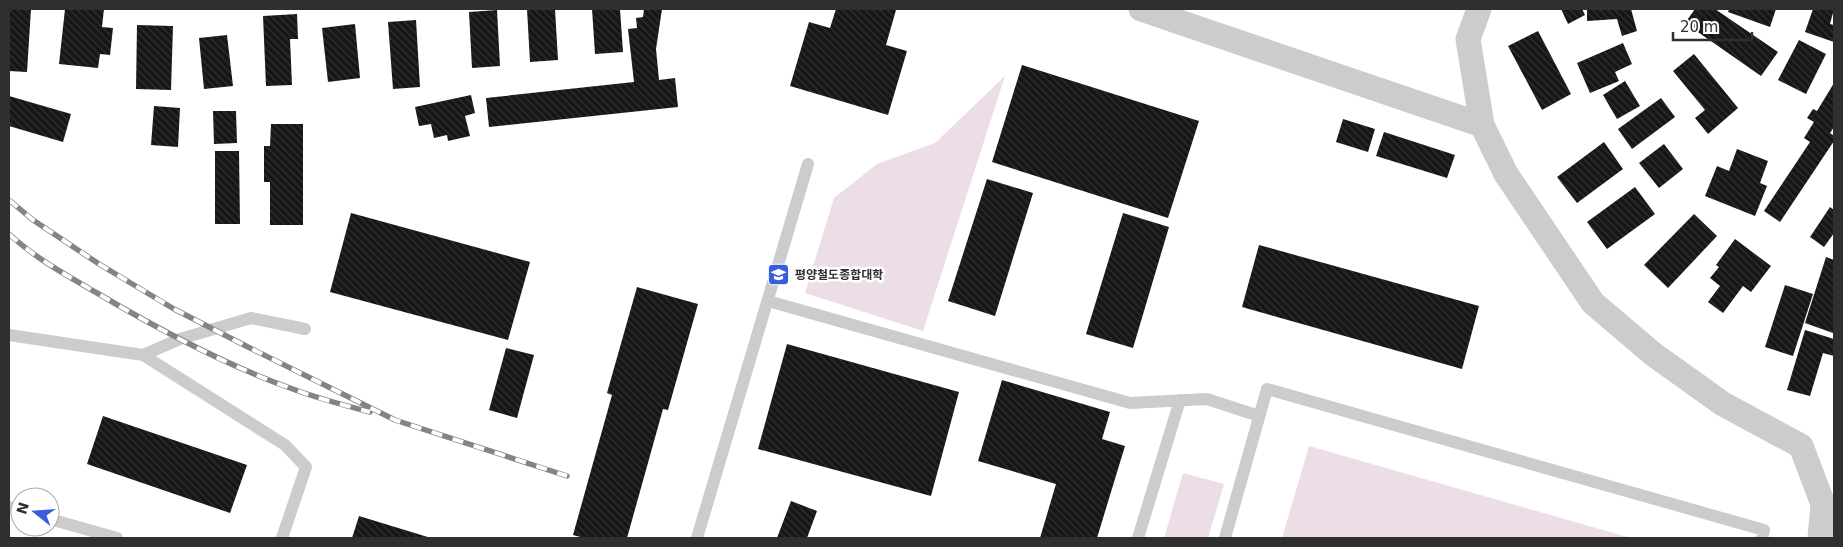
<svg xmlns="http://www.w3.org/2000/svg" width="1843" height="547" font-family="'DejaVu Sans','Noto Sans KR',sans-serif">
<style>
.grass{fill:#ecdde7}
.building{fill:url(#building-back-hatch)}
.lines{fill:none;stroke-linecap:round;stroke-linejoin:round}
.lane{stroke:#ccc;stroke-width:12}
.street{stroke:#ccc;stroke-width:25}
.rail-casing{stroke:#848484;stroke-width:5.5}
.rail{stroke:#fff;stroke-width:4;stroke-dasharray:11;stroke-linecap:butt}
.labels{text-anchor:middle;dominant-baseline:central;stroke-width:5;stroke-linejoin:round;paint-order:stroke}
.poi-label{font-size:12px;font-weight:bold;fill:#2f2f2f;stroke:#fff;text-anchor:start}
</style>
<defs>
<pattern id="building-back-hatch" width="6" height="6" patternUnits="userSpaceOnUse" patternTransform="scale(1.25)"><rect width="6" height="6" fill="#161616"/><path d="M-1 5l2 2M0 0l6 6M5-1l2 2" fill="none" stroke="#303030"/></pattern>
</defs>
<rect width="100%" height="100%" fill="#fff"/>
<path class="grass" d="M1005,76L923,331L805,293L834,198L877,164L935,143Z
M1309,446L1631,538H1282Z
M1183,473L1224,484L1208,538H1164Z"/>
<path class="building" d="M9,9H31L27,72L9,71Z
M65,9H104L102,27L113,28L110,55L100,54L98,68L59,64Z
M527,9H555L558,60L530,62Z
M592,9H620L623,52L595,54Z
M644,9H662L656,49L659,80L675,78L678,107L489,127L486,98L634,82L628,29L637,28L636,18L643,17Z
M836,9L896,10L886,45L907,51L888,115L790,86L809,22L830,28Z
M1561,9H1582L1585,15L1568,24Z
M1587,9H1631L1637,31L1622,36L1617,19L1587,21Z
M1695,9H1715L1778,52L1761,76L1685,23Z
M1729,9H1776L1770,27L1728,12Z
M1813,9H1834L1830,24L1834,25V42L1805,32Z
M497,10L500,66L472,68L469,12Z
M297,14L298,39H290L292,85L266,86L263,16Z
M416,20L420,87L393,89L388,22Z
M355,24L360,78L328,82L322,28Z
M137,25L173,26L171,90L136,89Z
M1538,31L1571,94L1542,110L1508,46Z
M227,35L233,86L204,89L199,38Z
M1799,40L1826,54L1806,94L1778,80Z
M1623,43L1632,64L1615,72L1619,81L1590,93L1577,63Z
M1694,54L1738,108L1708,134L1695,118L1705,110L1673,71Z
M1022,65L1199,121L1168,218L992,162Z
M1625,81L1640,106L1617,119L1603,95Z
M1834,83V127L1830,133L1834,136V141L1780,222L1764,211L1810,142L1804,138L1814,122L1807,118L1813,109L1817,111Z
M471,95L475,113L465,116L470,136L448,141L447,135L434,138L431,124L419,126L415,107Z
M9,96L71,114L63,142L9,126Z
M1661,98L1675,117L1632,149L1618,129Z
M154,106L180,108L178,147L151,145Z
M213,111H236L237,143L214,144Z
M1343,119L1375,129L1368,152L1336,142Z
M271,124H303V225H270V182H264V146H270Z
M1384,132L1455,155L1447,178L1376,156Z
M1604,142L1623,169L1577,203L1557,177Z
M1664,144L1683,169L1659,188L1639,163Z
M1737,149L1768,161L1760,183L1767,186L1755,216L1705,196L1717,166L1729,171Z
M215,151H239L240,224H215Z
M987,179L1033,193L995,316L948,301Z
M1635,187L1655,214L1607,249L1587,222Z
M1830,207L1834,210V233L1824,247L1810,237Z
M351,213L530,262L508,340L330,292Z
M1123,213L1169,227L1133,348L1086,334Z
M1694,214L1717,236L1668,288L1644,265Z
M1735,239L1771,266L1751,292L1743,286L1723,313L1708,302L1720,286L1710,278L1719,267L1716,265Z
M1259,245L1479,306L1462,369L1242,307Z
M1826,257L1834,260L1833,333L1805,323Z
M1785,285L1813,294L1793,356L1765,347Z
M637,287L698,304L668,410L663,409L627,538H584L573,535L612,395L607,393Z
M1805,330L1834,339V356L1823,353L1810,396L1787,390Z
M787,344L959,392L931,496L758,449Z
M506,348L534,355L517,418L489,410Z
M1002,380L1110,412L1102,439L1125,446L1097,538H1040L1056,484L978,461Z
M103,416L247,465L230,513L87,464Z
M791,501L817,511L807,538H777Z
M359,516L431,538H352Z"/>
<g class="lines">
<path class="lane" d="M768,301L1130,403L1207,399L1259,416
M9,335L143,355L285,445L306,467L282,538
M143,355L180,339L251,318L305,329
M9,507L20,510
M50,519L117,538
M697,538L808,164
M1138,538L1180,400
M1225,538L1267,389L1764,530L1762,538"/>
<path class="street" d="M1141,9L1482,125
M1479,9L1468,39L1482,125L1506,174L1593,303L1653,354L1723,404L1801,446L1823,504L1820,538"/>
<defs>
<path id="rail" d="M9,200L33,220L99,264L174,309L246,346L395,420L567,476
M9,234C35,258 66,275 97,293C158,329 223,364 290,388C316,398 343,405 370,412"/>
</defs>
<use href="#rail" class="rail-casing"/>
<use href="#rail" class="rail"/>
</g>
<defs>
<symbol id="university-square" viewBox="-11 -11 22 22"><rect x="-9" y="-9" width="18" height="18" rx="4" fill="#385edf" stroke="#fff"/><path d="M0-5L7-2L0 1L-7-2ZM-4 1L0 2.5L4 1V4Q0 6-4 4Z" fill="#fff"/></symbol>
</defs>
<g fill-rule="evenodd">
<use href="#university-square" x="766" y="262" width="25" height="25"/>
</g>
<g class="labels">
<g class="poi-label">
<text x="795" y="275">평양철도종합대학</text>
</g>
</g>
<rect width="1843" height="547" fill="none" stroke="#2f2f2f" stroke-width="20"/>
<g transform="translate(35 512) rotate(287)"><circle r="24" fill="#ffffff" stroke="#acacac"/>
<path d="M0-4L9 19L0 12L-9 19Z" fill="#385edf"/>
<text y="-8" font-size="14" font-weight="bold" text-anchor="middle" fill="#2f2f2f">N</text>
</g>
<path d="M1673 32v8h79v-8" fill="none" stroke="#2f2f2f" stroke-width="2.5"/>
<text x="1680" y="32" font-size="15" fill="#2f2f2f" stroke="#ffffff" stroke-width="4" paint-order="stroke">20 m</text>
</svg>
